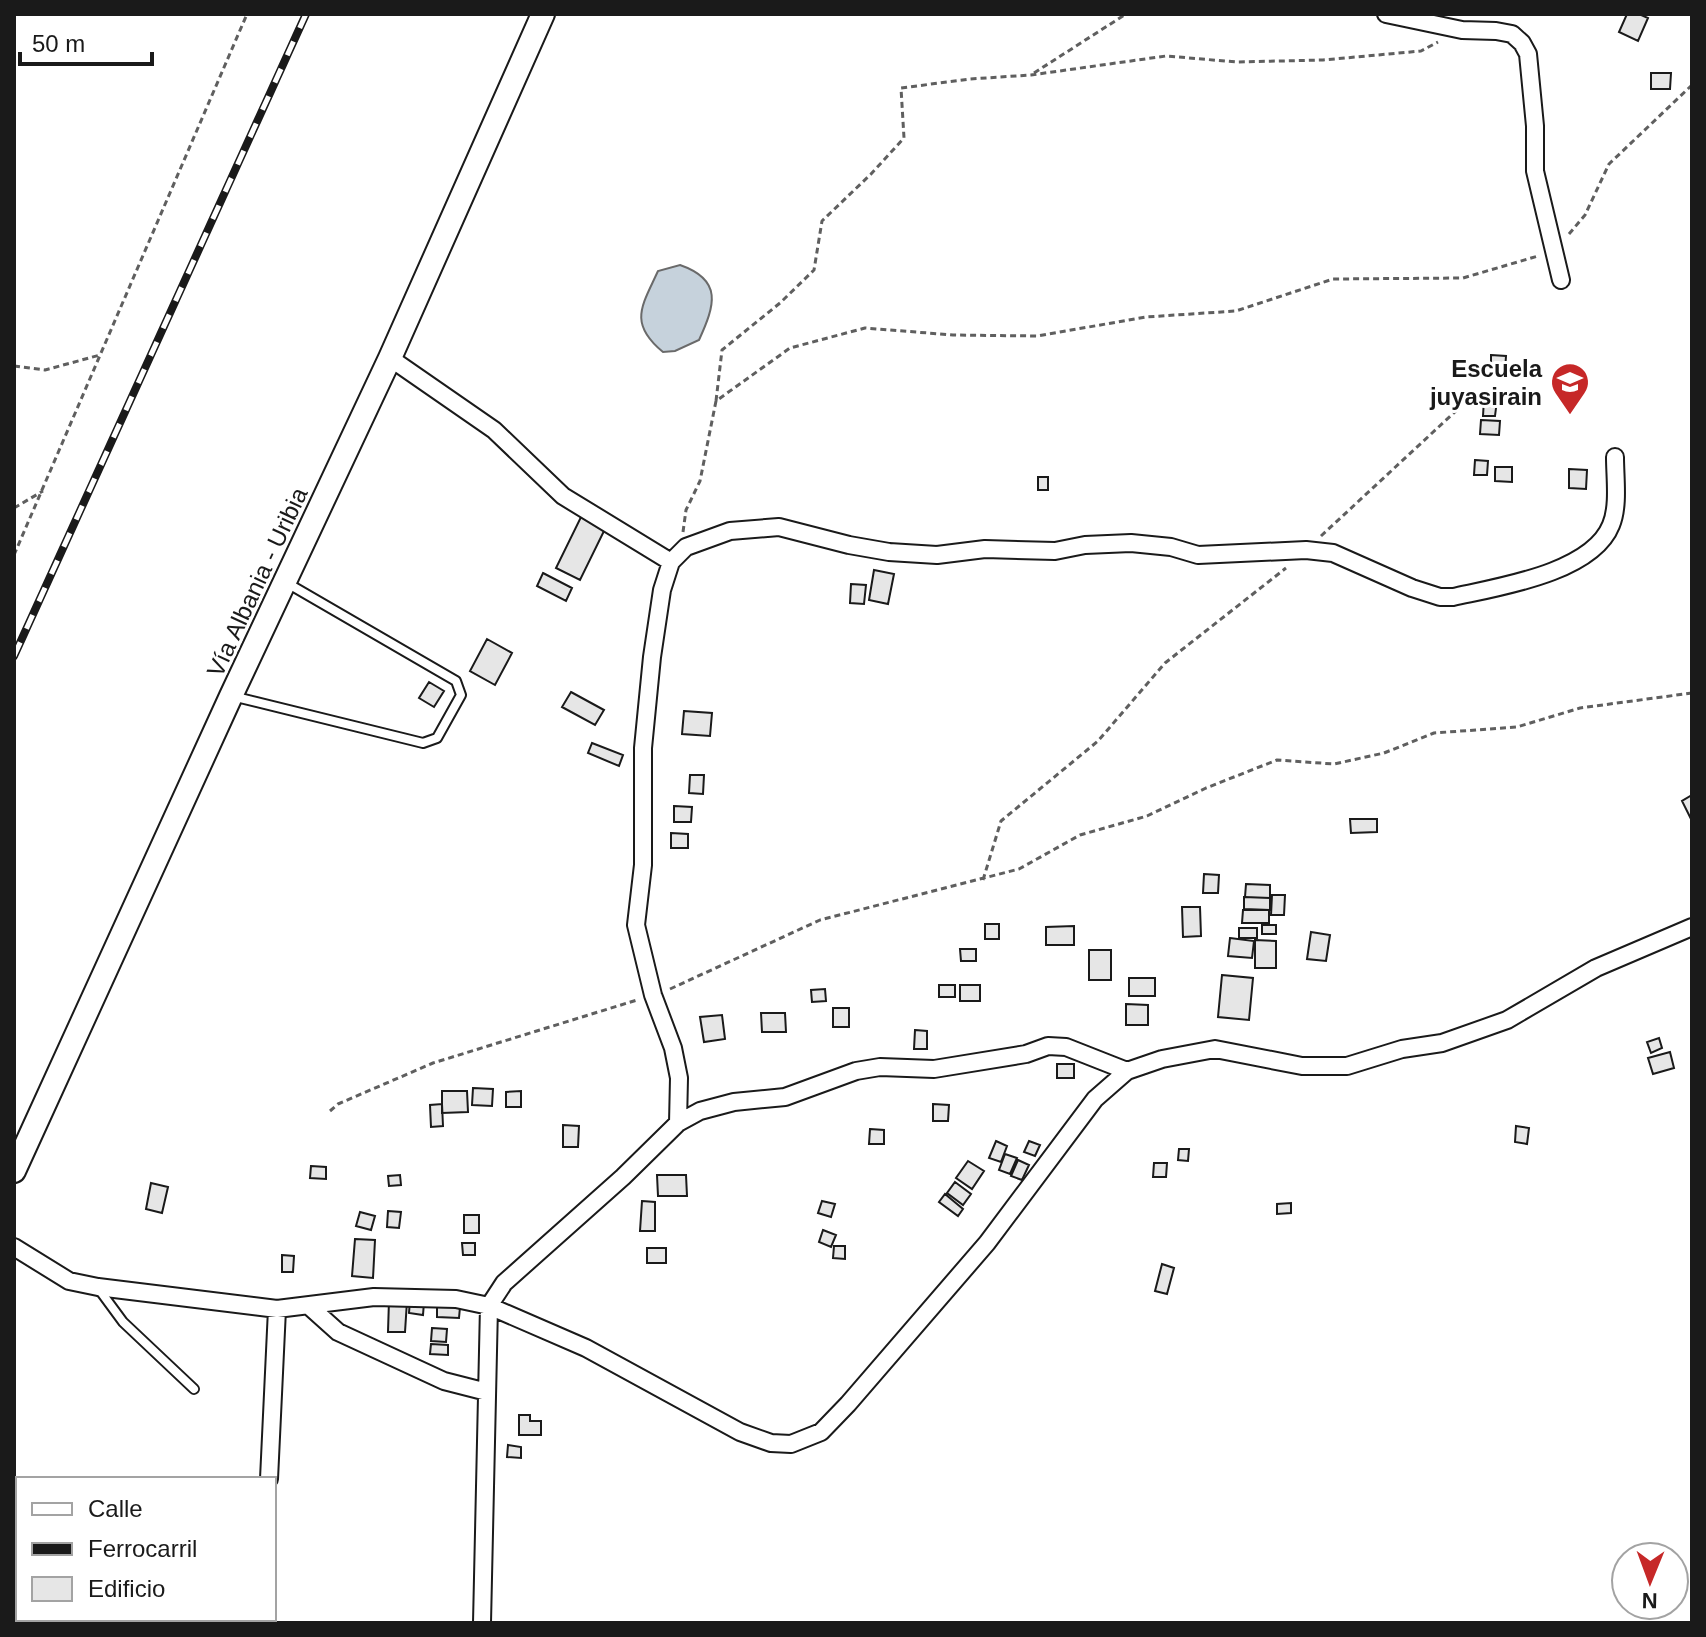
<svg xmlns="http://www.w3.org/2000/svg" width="1706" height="1637" font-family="Arial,sans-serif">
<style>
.water{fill:#c6d2dc;stroke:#6a6a6a;stroke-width:2}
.building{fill:#e6e6e6;stroke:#1a1a1a;stroke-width:2}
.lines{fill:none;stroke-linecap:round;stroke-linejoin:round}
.lane-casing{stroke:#1a1a1a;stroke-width:12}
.street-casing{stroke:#1a1a1a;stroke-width:20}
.secondary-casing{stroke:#1a1a1a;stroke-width:26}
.path{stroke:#5f5f5f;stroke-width:3;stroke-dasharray:6 4;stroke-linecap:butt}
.lane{stroke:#fff;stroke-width:8}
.street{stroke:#fff;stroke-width:16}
.secondary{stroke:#fff;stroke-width:22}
.rail-casing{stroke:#1a1a1a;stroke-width:8}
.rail{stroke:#fff;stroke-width:5;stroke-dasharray:15;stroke-linecap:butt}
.labels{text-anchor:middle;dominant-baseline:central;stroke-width:6;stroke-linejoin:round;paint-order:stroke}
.poi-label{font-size:24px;font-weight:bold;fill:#1a1a1a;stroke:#fff;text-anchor:end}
.street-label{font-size:24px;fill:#1a1a1a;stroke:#fff}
</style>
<rect width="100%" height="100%" fill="#fff"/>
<path class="water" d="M680,265C723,280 715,305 699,340L675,351L663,352C628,323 642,306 658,271Z"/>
<path class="building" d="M1627,14H1639L1648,18L1638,41L1619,32Z
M1651,73H1671L1670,89H1651Z
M1491,355L1506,356L1505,371H1491Z
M1484,399L1497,400L1495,416H1483Z
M1481,420L1500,421L1499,435L1480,434Z
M1475,460L1488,461L1487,475H1474Z
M1495,467H1512V482L1495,481Z
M1569,469L1587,470L1586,489L1569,488Z
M1038,477H1048V490H1038Z
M581,517L605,529L580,580L556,568Z
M874,570L894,574L888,604L869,600Z
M543,573L572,588L566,601L537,586Z
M851,584L866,585L864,604L850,603Z
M487,639L512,653L495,685L470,671Z
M429,682L444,691L434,707L419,698Z
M571,692L604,710L595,725L562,707Z
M684,711L712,713L710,736L682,734Z
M592,743L623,755L619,766L588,753Z
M690,775H704L703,794L689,793Z
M1692,795V821L1682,801Z
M674,806L692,807L691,822H674Z
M1350,819H1377V832L1351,833Z
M671,833L688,834V848H671Z
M1204,874L1219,875L1218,893H1203Z
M1246,884L1270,885V898L1245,897Z
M1272,895H1285L1284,915H1271Z
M1244,897L1270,898V910L1244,909Z
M1182,907H1200L1201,936L1183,937Z
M1243,910H1269V923H1242Z
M985,924H999V939H985Z
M1262,925H1276V934H1262Z
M1074,926V945H1046V927Z
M1239,928H1257V938H1239Z
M1311,932L1330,935L1326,961L1307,959Z
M1230,938L1254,941L1252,958L1228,956Z
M1255,940L1276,941V968H1255Z
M960,949H976V961H961Z
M1089,950H1111V980H1089Z
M1222,975L1253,978L1249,1020L1218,1017Z
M1129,978H1155V996H1129Z
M939,985H955V997H939Z
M960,985H980V1001H960Z
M825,989L826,1001L812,1002L811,990Z
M1126,1004L1148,1005V1025H1126Z
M833,1008H849V1027H833Z
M761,1013H785L786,1032H762Z
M722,1015L725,1039L704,1042L700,1017Z
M915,1030L927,1031V1049H914Z
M1659,1038L1662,1048L1651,1053L1647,1042Z
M1670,1052L1674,1068L1653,1074L1648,1058Z
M1057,1064H1074V1078H1057Z
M473,1088L493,1089L492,1106L472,1105Z
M442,1091H467L468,1112L442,1113Z
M521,1091V1107H506V1092Z
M442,1104L443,1126L431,1127L430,1105Z
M933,1104L949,1105L948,1121H933Z
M563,1125L579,1126L578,1147H563Z
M1516,1126L1529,1128L1527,1144L1515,1142Z
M870,1129L884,1130V1144H869Z
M996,1141L1007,1146L1001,1162L989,1158Z
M1029,1141L1040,1145L1035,1156L1024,1152Z
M1179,1149H1189L1188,1161L1178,1160Z
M1005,1154L1017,1158L1010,1174L999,1170Z
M1018,1160L1029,1165L1022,1180L1011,1176Z
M968,1161L984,1171L972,1189L956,1178Z
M1154,1163H1167L1166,1177H1153Z
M311,1166L326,1167V1179L310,1178Z
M400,1175L401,1185L389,1186L388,1176Z
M657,1175H686L687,1196H658Z
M955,1182L971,1194L963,1205L947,1193Z
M151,1183L168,1187L162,1213L146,1209Z
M945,1194L963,1209L958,1216L939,1202Z
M642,1201L655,1202V1231H640Z
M822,1201L835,1204L831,1217L818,1213Z
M1291,1203V1213L1277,1214V1204Z
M388,1211L401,1212L399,1228L387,1227Z
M360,1212L375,1216L371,1230L356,1226Z
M464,1215H479V1233H464Z
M823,1230L836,1235L831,1247L819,1242Z
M355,1239L375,1240L373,1278L352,1276Z
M462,1243H475V1255H463Z
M834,1246H845V1259L833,1258Z
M647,1248H666V1263H647Z
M282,1255L294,1256L293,1272H282Z
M1162,1264L1174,1268L1167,1294L1155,1291Z
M389,1300L407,1301L405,1332H388Z
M410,1300L424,1302L423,1315L409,1313Z
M437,1306L460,1307L459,1318L437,1317Z
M432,1328L447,1329L446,1342L431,1341Z
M431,1344L448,1345V1355L430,1354Z
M519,1415H530V1421H541V1435H519Z
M508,1445L521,1447V1458L507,1457Z"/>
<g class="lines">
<defs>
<path id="lane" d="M232,696L423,743L437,738L461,695L456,681L287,583
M98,1288L123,1322L194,1389"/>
<path id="street" d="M1386,14L1462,30L1496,31L1512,34L1522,43L1528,54L1535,126V171L1561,280
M390,358L494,430L563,496L671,562
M678,1123L679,1078L673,1048L653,995L636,925L643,865V748L652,657L662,590L671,562L686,547L730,531L779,527L849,545L889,552L937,555L985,549L1055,551L1085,545L1131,543L1171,547L1198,555L1306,550L1333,553L1412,588L1440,597H1453C1498,587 1592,573 1611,525C1619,506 1615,478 1615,457
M14,1247L69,1281L98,1287L277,1309L374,1297L456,1299L489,1306L586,1348L740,1432L771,1443L791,1444L821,1432L848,1404L987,1243L1095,1099L1127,1071L1162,1059L1215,1049L1302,1066H1347L1402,1049L1442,1043L1507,1020L1596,968L1692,927
M309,1306L338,1332L444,1381L487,1392
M269,1479L277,1309
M482,1623L489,1306L504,1283L623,1177L678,1123L700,1111L734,1102L785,1097L856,1071L880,1067L934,1069L1026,1054L1048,1046L1066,1047L1127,1071"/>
<path id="secondary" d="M14,1171L231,696L390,358L543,14"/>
</defs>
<use href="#lane" class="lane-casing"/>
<use href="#street" class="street-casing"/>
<use href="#secondary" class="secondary-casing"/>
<path class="path" d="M1034,73L1126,14
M1569,234L1585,215L1609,164L1692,85
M14,366L45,370L100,355
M716,401L722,350L780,303L814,270L822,221L871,174L904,138L901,88L970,79L1031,75L1166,56L1237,62L1323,60L1421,51L1438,42
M14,508L43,491
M683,532L686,510L700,481L716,401L790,348L865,328L953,335L1037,336L1146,317L1236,311L1333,279L1463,278L1538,256
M1321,536L1458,409
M14,555L247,14
M983,880L1001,821L1098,741L1165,663L1286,568
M670,989L820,920L1019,869L1080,835L1147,816L1206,788L1277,760L1334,764L1384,753L1434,733L1517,727L1580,708L1692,693
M330,1111L338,1104L433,1063L637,1000"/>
<use href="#lane" class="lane"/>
<use href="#street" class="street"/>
<use href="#secondary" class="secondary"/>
<defs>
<path id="rail" d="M14,656L306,14"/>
</defs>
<use href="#rail" class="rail-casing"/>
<use href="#rail" class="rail"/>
</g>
<defs>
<symbol id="school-pin" viewBox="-11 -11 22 30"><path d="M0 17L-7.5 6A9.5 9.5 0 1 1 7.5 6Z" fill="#c62828" stroke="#fff"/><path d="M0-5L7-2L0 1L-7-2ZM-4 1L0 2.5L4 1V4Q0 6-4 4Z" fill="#fff"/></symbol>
</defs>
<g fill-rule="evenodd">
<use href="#school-pin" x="1548" y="360" width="44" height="60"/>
</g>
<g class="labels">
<g class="poi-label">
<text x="1542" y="368">Escuela<tspan x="1542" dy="28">juyasirain</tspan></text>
</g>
<g class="street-label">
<text transform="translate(257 582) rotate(-65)">Vía Albania - Uribia</text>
</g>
</g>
<rect width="1706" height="1637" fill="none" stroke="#1a1a1a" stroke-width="32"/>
<rect x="16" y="1477" width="260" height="144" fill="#ffffff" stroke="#a3a3a3" stroke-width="2"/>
<rect x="32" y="1503" width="40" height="12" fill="#ffffff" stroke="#a3a3a3" stroke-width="2"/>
<text x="88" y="1517" font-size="24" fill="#1a1a1a">Calle</text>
<rect x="32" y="1543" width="40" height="12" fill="#1a1a1a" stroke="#a3a3a3" stroke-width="2"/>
<text x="88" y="1557" font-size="24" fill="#1a1a1a">Ferrocarril</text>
<rect x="32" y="1577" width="40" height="24" fill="#e6e6e6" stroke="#a3a3a3" stroke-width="2"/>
<text x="88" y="1597" font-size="24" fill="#1a1a1a">Edificio</text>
<g transform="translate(1650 1581) rotate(181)"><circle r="38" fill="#ffffff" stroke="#a3a3a3" stroke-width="2"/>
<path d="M0-6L14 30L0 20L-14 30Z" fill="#c62828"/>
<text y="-12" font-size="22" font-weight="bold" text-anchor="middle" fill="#1a1a1a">N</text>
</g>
<path d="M20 52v12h132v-12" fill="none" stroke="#1a1a1a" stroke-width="4"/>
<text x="32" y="52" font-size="24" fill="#1a1a1a" stroke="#ffffff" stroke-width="6" paint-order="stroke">50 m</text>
</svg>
